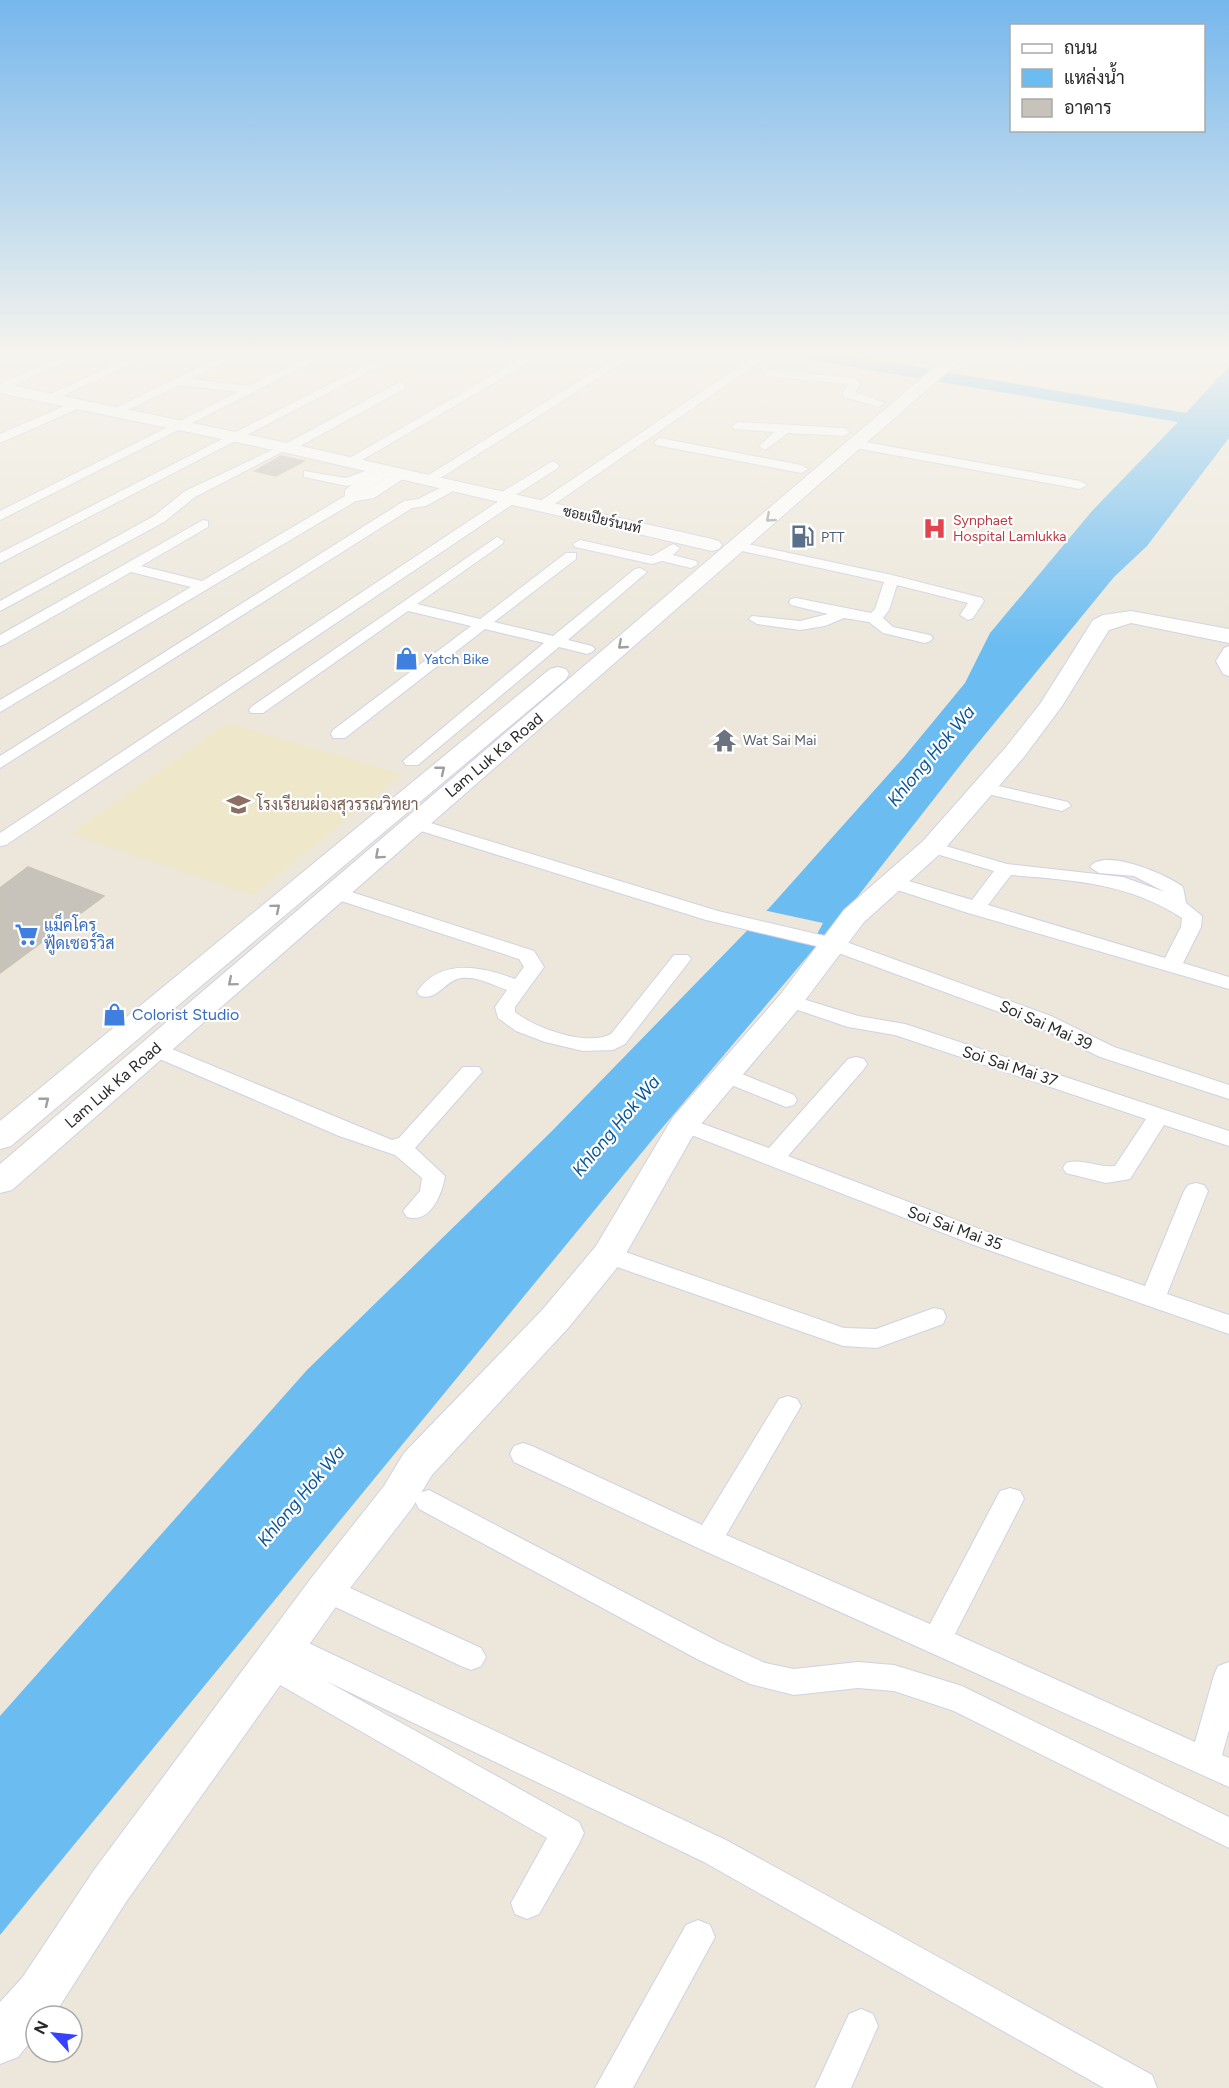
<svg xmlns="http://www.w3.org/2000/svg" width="1229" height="2088" font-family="Figtree,Sarabun,sans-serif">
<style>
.education{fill:#eee7c9}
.water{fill:#6bbcf1}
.pier{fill:#ece7da}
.building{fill:#c7c3ba;stroke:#c7c3b4;stroke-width:1.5}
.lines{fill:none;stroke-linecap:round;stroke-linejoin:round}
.street-casing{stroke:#d0d1e3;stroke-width:2}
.secondary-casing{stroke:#d0d1e3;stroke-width:2}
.street{fill:#fff;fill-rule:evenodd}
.secondary{fill:#fff;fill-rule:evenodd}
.oneway{stroke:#9f9f9f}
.labels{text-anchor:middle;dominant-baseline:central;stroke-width:4.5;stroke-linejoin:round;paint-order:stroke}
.far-street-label{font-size:14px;fill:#292929;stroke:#fff}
.far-health-label{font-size:14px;fill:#be3a42;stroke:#fff;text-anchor:start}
.far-service-label{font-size:14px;fill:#4e5e75;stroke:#fff;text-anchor:start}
.far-shop-label{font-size:14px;fill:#366cbe;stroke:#fff;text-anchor:start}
.far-worship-label{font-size:14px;fill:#5b616d;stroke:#fff;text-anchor:start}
.street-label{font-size:16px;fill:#292929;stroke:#fff}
.education-label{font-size:16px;fill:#785e54;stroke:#fff;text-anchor:start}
.shop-label{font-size:16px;fill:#366cbe;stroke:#fff;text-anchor:start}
.water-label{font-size:18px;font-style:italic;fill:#0b579c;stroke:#fff}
</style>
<rect width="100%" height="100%" fill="#ece7da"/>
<path class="education" d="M227,723L402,774L254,895L70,834Z"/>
<path class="water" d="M768,353H836L1186,413L1229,366V438L1147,546L1114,577L969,754L851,905L657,1134L0,1935V1716L307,1370L553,1130L771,906L904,757L965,683L990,633L1092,511L1178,422Z"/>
<path class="pier" d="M763,910L823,923L816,936L751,922Z"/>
<path class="building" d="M281,456L304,461L276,476L255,471Z
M28,867L104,896L0,973V888Z"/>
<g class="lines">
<defs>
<path id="street" d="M69,353H84L0,392V384Z
M139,353H154L50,402L40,399Z
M228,353H243L191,379L249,386L316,353H331L0,520V511L238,392L180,385L117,415L107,412Z
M390,353H405L0,563V553Z
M531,353H545L352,466H342L341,463Z
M624,353H638L431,484H421L419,481Z
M733,353L760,355L762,360L546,510H536V504L750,359Z
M770,370L854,378L861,384L855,392L885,403L879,407L844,397L842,394L848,385L846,384L766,376L764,374Z
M400,382L404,383V389L291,451H284L195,497L164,522L0,611V601L154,516L185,491L285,444Z
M78,400L82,401V407L0,443V434Z
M738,422L844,428L850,432L844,436L788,433L765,450L759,446L774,432L734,429L732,426Z
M660,438L801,465L808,469L801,473L656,445L654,442Z
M854,440L1080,481L1087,485L1080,489L850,447V441Z
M553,461L559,465L558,468L514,496L518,499L516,502L6,845L0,846V833L499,501L495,498L497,495Z
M386,468L393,472L391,475L359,493L397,472H407L409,475L374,498L356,501L0,712V700L191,587L131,572L5,644L0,646V635L203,520L208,521V527L141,566L202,581L345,496V490L352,485L347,486L304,477V471L346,478L368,470L374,473Z
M452,482L457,483V489L426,506L412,508L0,768V756L404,501L418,499Z
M497,537L504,541L502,544L417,604L480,619L566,553H576V559L494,622L553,636L635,569L640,568L647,572L568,640L592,646L595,649L592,652L587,654L559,647L418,765H406L403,761L544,643L485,629L345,738H333L331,734L333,730L471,626L408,611L263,713H251L249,710L251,707Z
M580,540L652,556L673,544L680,548L673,555L696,561L698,564L691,568L662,561L652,564L575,547L573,544Z
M738,542L892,575L982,598L984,601L973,618L968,620L960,615L968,603L897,585L889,610L883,618L893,627L930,635L933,638L930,641L925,643L883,633L869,622L844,618L825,626L800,630L757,624L749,619L752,616L800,621L828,614L791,605L789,602L791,599L796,598L871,613L875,609L884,582L733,549L731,546Z
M1229,646V676L1223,674L1216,661L1224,648Z
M985,783L1068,802L1071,806L1062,811L979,792L976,788L979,784Z
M414,818L718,911L838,939L1051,1016L1114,1047L1229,1085V1099L1100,1057L1037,1026L825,948L706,920L408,827L405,823L408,819Z
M932,842L1007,864L1123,877L1165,892L1134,876L1099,873L1090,867C1104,847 1168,875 1183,887L1186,903L1202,916L1201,927L1183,963L1229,977V989L968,913L885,886L883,882L885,878L892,876L972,900L994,871L926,851L923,847ZM1011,875C1073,880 1129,883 1182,918L1181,927L1165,958L988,905Z
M336,887L534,951L544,967L515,1007V1012C535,1028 587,1047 611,1034L674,955H688L691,959L625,1044L613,1050L583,1051L545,1042L516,1031L498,1018L495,1007L507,990C493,985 477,976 461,978C444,981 438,1001 420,996L417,992C441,957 482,967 515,979L524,967L519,959L329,897L327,893L329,889Z
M790,995L858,1016L905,1024L1229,1131V1146L1164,1125L1130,1179L1106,1183L1066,1173L1063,1168L1066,1163C1082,1158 1098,1168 1115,1166L1146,1119L895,1035L848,1027L783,1005L780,1001L783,997Z
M155,1042L392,1140L399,1138L463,1067H479L482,1072L415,1148L445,1176C442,1195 430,1224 407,1217L403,1211L420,1191L422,1178L395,1155L339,1136L148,1054L144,1049L148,1044Z
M856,1057L864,1059L867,1064L864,1069L788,1156L990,1233L1145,1286L1184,1191L1188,1185L1196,1183L1204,1185L1208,1191L1167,1294L1229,1315V1334L974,1245L676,1129L673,1124L676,1119L684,1117L769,1148L848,1059Z
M727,1068L794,1095L797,1100L794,1105L786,1107L719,1080L716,1075L719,1070Z
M608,1246L844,1328L876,1329L934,1308L943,1310L946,1317L943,1324L877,1348L843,1346L600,1261L596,1255L600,1249Z
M788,1396L797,1399L801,1406L726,1535L930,1624L1000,1491L1010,1488L1020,1491L1024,1499L955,1634L1195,1742L1214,1675L1218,1666L1229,1662V1730L1222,1755L1229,1758V1787L698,1548L514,1462L510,1454L514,1446L523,1443L532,1446L702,1525L779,1399Z
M429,1490L719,1642L765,1663L794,1669L858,1662L894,1665L962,1686L1229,1817V1848L954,1711L894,1691L858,1688L794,1695L750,1684L699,1660L419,1509L415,1501L419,1493Z
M326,1577L481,1648L486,1657L481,1666L471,1670L461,1666L316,1598L312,1589L316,1580Z
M285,1632L726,1840L1152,2075L1157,2088H1104L704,1862L326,1681L579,1822L584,1833L579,1844L539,1914L527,1919L515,1914L511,1903L547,1838L261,1674L256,1665L261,1656L274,1653L270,1645L275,1636Z
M698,1920L710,1925L715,1937L633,2088H595L686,1925Z
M861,2009L873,2014L878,2026L851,2088H815L849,2014Z"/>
<path id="secondary" d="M867,353H936L941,357L933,362L875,358Z
M951,353H969L12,1190L0,1193V1164Z
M0,383L283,442L712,539L719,541L722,545L719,549L712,551L283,452L0,393Z
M1131,611L1229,629V643L1131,623L1109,630L1062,706L1024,757L941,853L864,922L800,1007L696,1130L620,1264L569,1327L432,1475L412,1508L340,1601L126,1902L56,2012L53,2016H36V2035L18,2057L0,2064V2002L22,1978L94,1870L312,1577L384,1486L404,1453L543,1309L596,1246L673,1117L780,995L844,910L923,841L1006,747L1040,704L1093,620L1103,615Z
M558,667L566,669L569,674L566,679L11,1146L0,1149V1121L550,669Z"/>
</defs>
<use href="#street" class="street-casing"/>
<use href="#secondary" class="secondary-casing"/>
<use href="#street" class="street"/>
<use href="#secondary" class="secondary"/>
</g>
<defs><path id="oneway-chevron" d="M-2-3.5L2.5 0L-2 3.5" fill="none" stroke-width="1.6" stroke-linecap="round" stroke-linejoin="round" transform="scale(1.5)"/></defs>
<g class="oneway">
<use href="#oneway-chevron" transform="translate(770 518) rotate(139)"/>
<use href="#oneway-chevron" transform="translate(622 645) rotate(139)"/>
<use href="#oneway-chevron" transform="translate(441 770) rotate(-39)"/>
<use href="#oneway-chevron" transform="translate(379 855) rotate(138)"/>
<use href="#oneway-chevron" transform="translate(276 908) rotate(-40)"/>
<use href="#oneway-chevron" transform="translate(232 982) rotate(140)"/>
<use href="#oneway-chevron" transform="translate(45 1101) rotate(-39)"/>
</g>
<linearGradient id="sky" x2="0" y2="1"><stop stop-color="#76b7ec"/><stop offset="0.55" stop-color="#f6f4ee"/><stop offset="1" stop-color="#f6f4ee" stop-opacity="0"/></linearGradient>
<rect width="1229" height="645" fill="url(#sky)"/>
<defs>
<symbol id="hospital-bare" viewBox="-9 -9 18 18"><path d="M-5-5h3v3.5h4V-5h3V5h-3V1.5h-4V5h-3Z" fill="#e0444e" stroke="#fff" stroke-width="2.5" paint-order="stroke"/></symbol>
<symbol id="fuel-bare" viewBox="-9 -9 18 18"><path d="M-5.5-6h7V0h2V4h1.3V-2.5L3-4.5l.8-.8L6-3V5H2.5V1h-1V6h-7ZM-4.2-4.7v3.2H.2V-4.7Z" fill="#5c6f8a" stroke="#fff" stroke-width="2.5" paint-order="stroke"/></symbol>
<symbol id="shop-bare" viewBox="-9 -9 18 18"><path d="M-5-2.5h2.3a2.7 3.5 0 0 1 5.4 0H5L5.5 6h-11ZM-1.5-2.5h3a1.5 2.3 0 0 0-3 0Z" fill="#3f7fe0" stroke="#fff" stroke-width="2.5" paint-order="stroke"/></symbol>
<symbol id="temple-bare" viewBox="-9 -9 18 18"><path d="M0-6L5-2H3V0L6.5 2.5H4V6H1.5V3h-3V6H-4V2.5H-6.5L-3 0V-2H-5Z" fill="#6b7280" stroke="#fff" stroke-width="2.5" paint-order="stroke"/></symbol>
<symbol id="school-bare" viewBox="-9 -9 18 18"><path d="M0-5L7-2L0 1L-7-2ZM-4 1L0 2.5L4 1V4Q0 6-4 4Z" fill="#8d6e63" stroke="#fff" stroke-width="2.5" paint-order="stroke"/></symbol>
<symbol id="supermarket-bare" viewBox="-9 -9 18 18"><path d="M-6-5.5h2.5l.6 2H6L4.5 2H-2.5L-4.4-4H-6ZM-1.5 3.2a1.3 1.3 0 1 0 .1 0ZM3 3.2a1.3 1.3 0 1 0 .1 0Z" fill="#3f7fe0" stroke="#fff" stroke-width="2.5" paint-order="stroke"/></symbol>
</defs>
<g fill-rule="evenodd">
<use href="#hospital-bare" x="918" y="512" width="33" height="33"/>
<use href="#fuel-bare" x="786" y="520" width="33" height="33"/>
<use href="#shop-bare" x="390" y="642" width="33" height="33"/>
<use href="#temple-bare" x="708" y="724" width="33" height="33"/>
<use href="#school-bare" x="222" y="788" width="33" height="33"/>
<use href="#supermarket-bare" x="10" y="918" width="33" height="33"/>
<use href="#shop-bare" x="98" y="998" width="33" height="33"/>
</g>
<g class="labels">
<g class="far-street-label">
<text transform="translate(602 520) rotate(13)">ซอยเปียร์นนท์</text>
</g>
<g class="far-health-label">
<text x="953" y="520">Synphaet<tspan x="953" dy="16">Hospital Lamlukka</tspan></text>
</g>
<g class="far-service-label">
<text x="821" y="537">PTT</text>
</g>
<g class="far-shop-label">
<text x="424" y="659">Yatch Bike</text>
</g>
<g class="far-worship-label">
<text x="743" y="740">Wat Sai Mai</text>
</g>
<g class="street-label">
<text transform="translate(494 755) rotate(-40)">Lam Luk Ka Road</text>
<text transform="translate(1046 1025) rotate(24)">Soi Sai Mai 39</text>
<text transform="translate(1010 1066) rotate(18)">Soi Sai Mai 37</text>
<text transform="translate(113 1085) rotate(-41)">Lam Luk Ka Road</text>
<text transform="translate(955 1228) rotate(20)">Soi Sai Mai 35</text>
</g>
<g class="education-label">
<text x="257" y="804">โรงเรียนผ่องสุวรรณวิทยา</text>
</g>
<g class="shop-label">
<text x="44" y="925">แม็คโคร<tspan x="44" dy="18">ฟู้ดเซอร์วิส</tspan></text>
<text x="132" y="1014">Colorist Studio</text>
</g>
<g class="water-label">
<text transform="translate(931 756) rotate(-50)">Khlong Hok Wa</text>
<text transform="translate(616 1126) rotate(-50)">Khlong Hok Wa</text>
<text transform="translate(301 1496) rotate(-50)">Khlong Hok Wa</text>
</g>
</g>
<rect x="1010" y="24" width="195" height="108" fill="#ffffff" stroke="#a9a9a9" stroke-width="1.5"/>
<rect x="1022" y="44" width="30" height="9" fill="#ffffff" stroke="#a9a9a9" stroke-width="1.5"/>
<text x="1064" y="54" font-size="18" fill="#292929">ถนน</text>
<rect x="1022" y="69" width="30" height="18" fill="#6bbcf1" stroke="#a9a9a9" stroke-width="1.5"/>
<text x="1064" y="84" font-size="18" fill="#292929">แหล่งน้ำ</text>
<rect x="1022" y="99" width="30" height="18" fill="#c7c3ba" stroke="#a9a9a9" stroke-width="1.5"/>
<text x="1064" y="114" font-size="18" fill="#292929">อาคาร</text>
<g transform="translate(54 2034) rotate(297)"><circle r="28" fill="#ffffff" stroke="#a9a9a9" stroke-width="1.5"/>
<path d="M0-4.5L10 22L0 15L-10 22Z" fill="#3642fd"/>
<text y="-9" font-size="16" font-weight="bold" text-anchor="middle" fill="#292929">N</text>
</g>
</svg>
